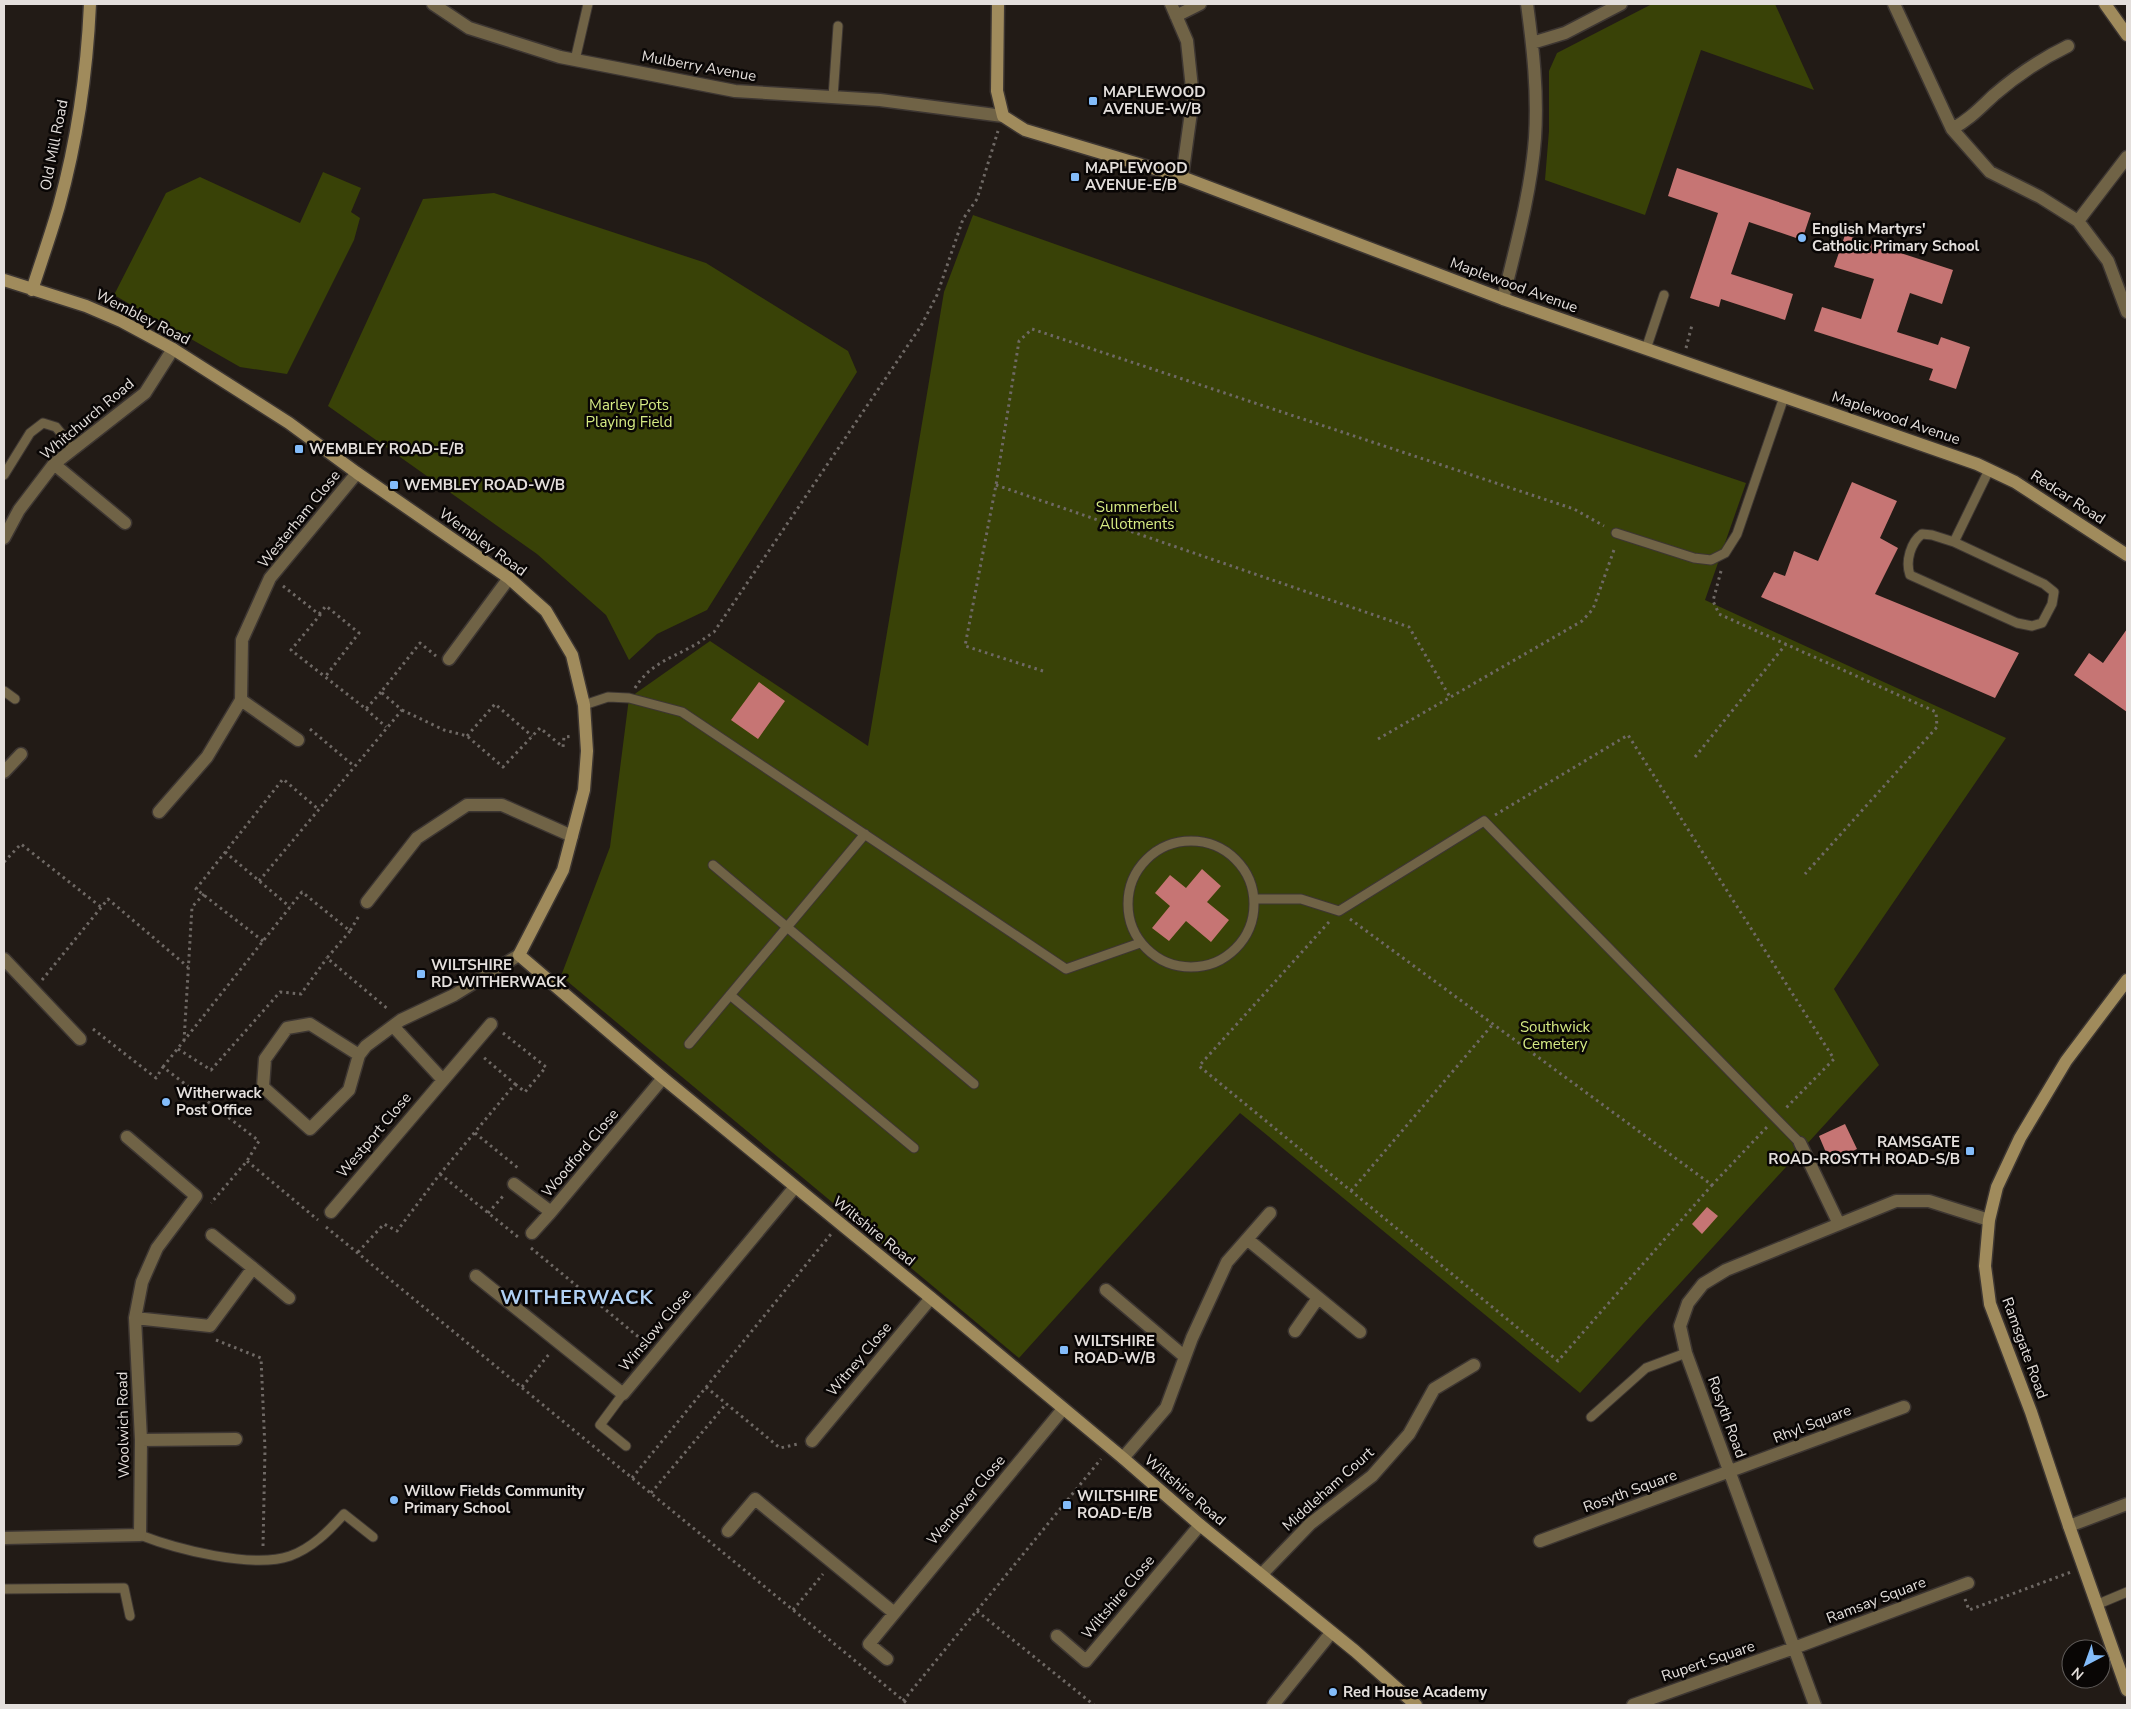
<svg xmlns="http://www.w3.org/2000/svg" width="2131" height="1709" font-family="'Nunito Sans',sans-serif">
<style>
.green{fill:#394207}
.building{fill:#c67574}
.lines{fill:none;stroke-linecap:round;stroke-linejoin:round}
.lane-casing{stroke:#3d3632;stroke-width:11}
.street-casing{stroke:#3d3632;stroke-width:15}
.secondary-casing{stroke:#3d3632;stroke-width:15}
.path{stroke:#6f6965;stroke-width:3;stroke-dasharray:2.5 4;stroke-linecap:butt}
.lane{stroke:#706346;stroke-width:9}
.street{stroke:#706346;stroke-width:12}
.secondary{stroke:#a08b5c;stroke-width:12}
.poi-dot{fill:#83bcfa;stroke:#090605;stroke-width:2}
.labels{text-anchor:middle;dominant-baseline:central;stroke-width:5;stroke-linejoin:round;paint-order:stroke}
.street-label{font-size:15px;fill:#e4dfdc;stroke:#090605}
.poi-label{font-size:15px;font-weight:bold;fill:#e4dfdc;stroke:#090605;text-anchor:start}
.park-label{font-size:15px;fill:#d7ec84;stroke:#090605}
.district-label{font-size:20px;font-weight:bold;letter-spacing:1px;fill:#b0d0f3;stroke:#090605}
</style>
<rect width="100%" height="100%" fill="#221b16"/>
<path class="green" d="M1652,4H1775L1814,90L1701,50L1645,215L1545,180L1549,131V71L1557,53Z
M323,172L361,188L351,212L360,218L354,240L287,374L240,367L114,295L166,193L200,177L300,223Z
M494,193L706,263L848,351L857,372L707,610L657,634L629,660L606,615L537,554L328,406L423,199Z
M973,215L1365,354L1746,483L1705,600L2006,738L1834,989L1879,1065L1580,1393L1240,1113L1019,1358L561,976L610,847L629,698L710,641L868,746L944,292Z"/>
<path class="building" d="M1677,168L1811,213L1802,240L1749,222L1731,274L1793,294L1785,320L1721,299L1719,307L1690,298L1718,213L1668,196Z
M1845,235L1953,270L1942,304L1910,293L1897,332L1938,345L1941,337L1970,347L1956,389L1929,380L1933,369L1814,331L1822,307L1861,319L1874,279L1834,267Z
M1852,482L1897,501L1880,538L1898,548L1875,594L2019,653L1995,698L1761,597L1774,572L1785,576L1794,551L1818,561Z
M2127,629V712L2074,675L2089,653L2103,663Z
M759,682L785,701L758,739L731,720Z
M1202,869L1221,886L1207,902L1229,920L1211,942L1186,921L1169,941L1152,928L1170,906L1155,893L1170,875L1186,888Z
M1845,1124L1857,1149L1830,1162L1819,1136Z
M1707,1207L1718,1216L1702,1234L1692,1224Z"/>
<g class="lines">
<defs>
<path id="lane" d="M575,60L588,4
M833,97L838,26
M1646,349L1664,295
M4,475L30,433L43,423L56,427L73,448
M1616,533L1694,558L1711,560L1725,553L1737,534L1784,397
M1954,542L1932,535L1922,534C1911,542 1905,561 1910,575L2017,623L2032,626L2042,623L2052,604L2054,592L2044,584L1954,542L1989,470
M4,691L15,699
M584,705L608,697L629,698L682,712L1066,969L1140,943
M1128 904a63 63 0 1 1 126 0a63 63 0 1 1-126 0Z
M713,865L974,1084
M1254,899H1301L1339,911L1484,821L1800,1143
M730,995L914,1148
M689,1044L865,834
M623,1394L600,1425L626,1446
M1591,1417L1646,1368L1686,1353
M140,1535C176,1549 252,1569 290,1556C312,1548 329,1531 344,1514L373,1537
M4,1589L124,1588L130,1616
M2096,1605L2127,1592"/>
<path id="street" d="M433,4L469,28L560,57L735,91L880,100L1003,116
M1171,4L1187,41L1193,98L1182,177
M1894,4L1952,129L1990,172L2040,197L2078,221L2108,261L2127,312
M1176,16L1200,4
M1532,43L1565,33L1621,4
M1952,129C1969,120 1980,108 1994,95C2017,75 2041,59 2068,46
M2078,221L2127,157
M1503,299C1516,246 1531,192 1535,138C1538,93 1533,48 1527,4
M54,464L125,523
M4,538L19,510L54,464L145,393L173,349
M449,659L509,578
M241,700L298,740
M4,772L21,754
M159,812L207,757L241,700L242,640L270,578L357,473
M367,902L417,838L467,805H502L572,836
M4,959L80,1039
M393,1026L442,1079
M359,1055L310,1024L287,1028L265,1059L263,1087L310,1129L349,1090L359,1055L366,1046L401,1020L454,995L519,955
M1800,1143L1839,1224
M514,1184L551,1212L663,1078
M331,1212L491,1024
M532,1233L551,1212
M1247,1239L1360,1332
M253,1268L289,1298
M476,1276L623,1394L795,1187
M1106,1290L1185,1357
M135,1318L210,1326L253,1268L212,1235
M1295,1331L1318,1298
M141,1440L236,1439
M812,1441L931,1298
M1123,1458L1166,1408L1192,1338L1227,1262L1270,1213
M2069,1526L2127,1504
M728,1531L755,1499L893,1612
M4,1538L140,1535L141,1440L135,1318L142,1282L157,1248L196,1196L127,1137
M1540,1541L1904,1407
M1262,1574L1310,1524L1372,1476L1409,1434L1434,1389L1474,1365
M1057,1636L1086,1661L1200,1525
M887,1659L869,1644L1063,1409
M1273,1705L1331,1633
M1633,1705L1794,1648L1968,1583
M1815,1705L1686,1353L1680,1326L1688,1303L1703,1284L1726,1270L1896,1201H1929L1989,1220"/>
<path id="secondary" d="M998,4L997,91L1003,116L1025,130L1182,177L1503,299L1977,464L2015,482L2127,555
M2105,4L2127,35
M4,280L86,306L121,321L173,349L289,423L357,473L509,578L546,611L572,655L584,705L587,751L584,790L563,870L519,955L663,1078L931,1298L1123,1458L1200,1525L1355,1651L1416,1705
M32,290C41,262 51,234 59,206C77,141 87,71 90,4
M2127,980L2066,1061L2020,1138L1997,1187L1989,1220L1985,1266L1990,1304L2031,1412L2069,1526L2127,1690"/>
</defs>
<use href="#lane" class="lane-casing"/>
<use href="#street" class="street-casing"/>
<use href="#secondary" class="secondary-casing"/>
<path class="path" d="M1686,348L1692,325
M996,485L1409,627L1450,697
M1721,571L1713,601L1719,614L1936,712L1937,727L1805,874
M283,586L320,615L291,650L366,709L381,692
M319,614L326,606L359,633L325,677
M1043,671L965,646L996,485L1019,341L1032,329L1574,509L1604,526
M635,688C649,665 669,659 691,647C699,643 706,637 714,632L921,326L937,295L963,219L977,199L998,131
M366,709L386,727
M402,710L444,730L467,736L503,767L540,728L563,747L564,737L573,736
M310,729L354,766
M467,736L495,704L532,736
M1378,739L1582,621L1593,609L1615,547
M1695,757L1786,644
M1495,815L1628,735L1834,1059L1784,1110
M225,852L290,907
M4,862L21,844L101,907
M259,881L402,710L381,692L420,643L436,656
M1350,919L1712,1185L1767,1127
M1329,922L1199,1066L1558,1361L1712,1185
M350,931L327,958L389,1010
M263,941L196,889L283,779L318,809
M42,980L108,899L188,967
M93,1029L156,1078L163,1067L259,1141L247,1161L211,1203
M503,1033L546,1067L525,1092L515,1084
M184,1041L192,907L204,894
M178,1049L211,1070L280,992L301,994L327,958
M163,1067L302,892L350,931L360,914
M475,1133L518,1168L517,1170
M247,1161L318,1220
M440,1174L518,1237
M1351,1191L1493,1024
M488,1213L504,1195
M326,1227L909,1705
M531,1248L647,1344
M358,1252L384,1224L397,1231L440,1174L515,1084L482,1056
M216,1340L261,1358L265,1449L263,1546
M522,1387L550,1353
M706,1387L780,1448L798,1444
M632,1478L831,1234
M651,1493L726,1404
M1965,1599L1969,1610L2071,1572
M793,1610L823,1574
M977,1611L1094,1705
M903,1701L1101,1459"/>
<use href="#lane" class="lane"/>
<use href="#street" class="street"/>
<use href="#secondary" class="secondary"/>
</g>
<g class="poi-dot">
<rect x="1088" y="96" width="10" height="10" rx="2.5"/>
<rect x="1070" y="172" width="10" height="10" rx="2.5"/>
<circle cx="1802" cy="238" r="5"/>
<rect x="294" y="444" width="10" height="10" rx="2.5"/>
<rect x="389" y="480" width="10" height="10" rx="2.5"/>
<rect x="416" y="969" width="10" height="10" rx="2.5"/>
<circle cx="166" cy="1102" r="5"/>
<rect x="1965" y="1146" width="10" height="10" rx="2.5"/>
<rect x="1059" y="1345" width="10" height="10" rx="2.5"/>
<circle cx="394" cy="1500" r="5"/>
<rect x="1062" y="1500" width="10" height="10" rx="2.5"/>
<circle cx="1333" cy="1692" r="5"/>
</g>
<g class="labels">
<g class="street-label">
<text transform="translate(699 66) rotate(10)">Mulberry Avenue</text>
<text transform="translate(54 145) rotate(-79)">Old Mill Road</text>
<text transform="translate(1514 285) rotate(20)">Maplewood Avenue</text>
<text transform="translate(143 317) rotate(27)">Wembley Road</text>
<text transform="translate(1896 418) rotate(19)">Maplewood Avenue</text>
<text transform="translate(87 419) rotate(-40)">Whitchurch Road</text>
<text transform="translate(2068 497) rotate(33)">Redcar Road</text>
<text transform="translate(299 519) rotate(-51)">Westerham Close</text>
<text transform="translate(483 542) rotate(36)">Wembley Road</text>
<text transform="translate(374 1135) rotate(-50)">Westport Close</text>
<text transform="translate(580 1153) rotate(-50)">Woodford Close</text>
<text transform="translate(874 1231) rotate(39)">Wiltshire Road</text>
<text transform="translate(655 1330) rotate(-50)">Winslow Close</text>
<text transform="translate(2025 1348) rotate(70)">Ramsgate Road</text>
<text transform="translate(859 1359) rotate(-50)">Witney Close</text>
<text transform="translate(1727 1417) rotate(70)">Rosyth Road</text>
<text transform="translate(1812 1424) rotate(-21)">Rhyl Square</text>
<text transform="translate(123 1425) rotate(-91)">Woolwich Road</text>
<text transform="translate(1328 1489) rotate(-42)">Middleham Court</text>
<text transform="translate(1185 1490) rotate(40)">Wiltshire Road</text>
<text transform="translate(1630 1491) rotate(-20)">Rosyth Square</text>
<text transform="translate(966 1500) rotate(-50)">Wendover Close</text>
<text transform="translate(1118 1597) rotate(-50)">Wiltshire Close</text>
<text transform="translate(1876 1600) rotate(-21)">Ramsay Square</text>
<text transform="translate(1708 1661) rotate(-19)">Rupert Square</text>
</g>
<g class="poi-label">
<text x="1103" y="92">MAPLEWOOD<tspan x="1103" dy="17">AVENUE-W/B</tspan></text>
<text x="1085" y="168">MAPLEWOOD<tspan x="1085" dy="17">AVENUE-E/B</tspan></text>
<text x="1812" y="229">English Martyrs'<tspan x="1812" dy="17">Catholic Primary School</tspan></text>
<text x="309" y="449">WEMBLEY ROAD-E/B</text>
<text x="404" y="485">WEMBLEY ROAD-W/B</text>
<text x="431" y="965">WILTSHIRE<tspan x="431" dy="17">RD-WITHERWACK</tspan></text>
<text x="176" y="1093">Witherwack<tspan x="176" dy="17">Post Office</tspan></text>
<text x="1960" y="1142" text-anchor="end">RAMSGATE<tspan x="1960" dy="17">ROAD-ROSYTH ROAD-S/B</tspan></text>
<text x="1074" y="1341">WILTSHIRE<tspan x="1074" dy="17">ROAD-W/B</tspan></text>
<text x="404" y="1491">Willow Fields Community<tspan x="404" dy="17">Primary School</tspan></text>
<text x="1077" y="1496">WILTSHIRE<tspan x="1077" dy="17">ROAD-E/B</tspan></text>
<text x="1343" y="1692">Red House Academy</text>
</g>
<g class="park-label">
<text x="629" y="405">Marley Pots<tspan x="629" dy="17">Playing Field</tspan></text>
<text x="1137" y="507">Summerbell<tspan x="1137" dy="17">Allotments</tspan></text>
<text x="1555" y="1027">Southwick<tspan x="1555" dy="17">Cemetery</tspan></text>
</g>
<g class="district-label">
<text x="577" y="1297">WITHERWACK</text>
</g>
</g>
<rect width="2131" height="1709" fill="none" stroke="#e4dfdc" stroke-width="10"/>
<g transform="translate(2086 1664) rotate(221)"><circle r="24" fill="#090605" stroke="#615d5b"/>
<path d="M0-4L9 19L0 12L-9 19Z" fill="#83bcfa"/>
<text y="-8" font-size="14" font-weight="bold" text-anchor="middle" fill="#e4dfdc">N</text>
</g>
</svg>
